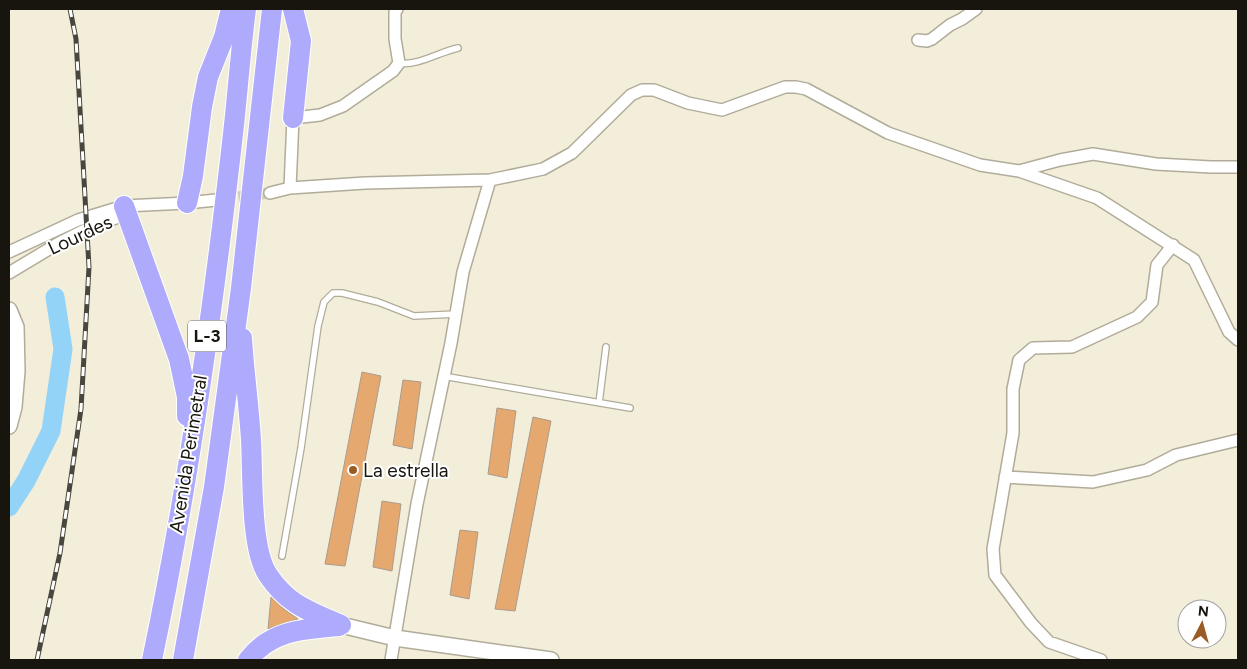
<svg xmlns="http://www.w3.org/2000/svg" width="1247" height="669" font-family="Figtree,sans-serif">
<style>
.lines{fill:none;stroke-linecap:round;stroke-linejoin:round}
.river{stroke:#93d3f8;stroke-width:19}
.building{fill:#e5a86e;stroke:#ab9b8d}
.street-tunnel{stroke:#d2cdbb;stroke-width:11;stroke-dasharray:11 5.5;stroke-linecap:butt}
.lane-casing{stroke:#b1ac99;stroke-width:8}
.street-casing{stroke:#b1ac99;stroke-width:14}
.secondary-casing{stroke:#b1ac99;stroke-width:18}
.highway-casing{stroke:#fff;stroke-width:22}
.lane{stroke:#fff;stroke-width:5.5}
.street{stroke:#fff;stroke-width:11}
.secondary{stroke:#fff;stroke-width:15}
.highway{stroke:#aeabfc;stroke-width:20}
.rail-casing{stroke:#49473d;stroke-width:5}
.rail{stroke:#fff;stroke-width:3;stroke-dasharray:9;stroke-linecap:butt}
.poi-dot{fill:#9b5b25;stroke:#fff;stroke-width:2}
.labels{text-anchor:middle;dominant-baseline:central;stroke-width:4;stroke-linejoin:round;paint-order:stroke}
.shield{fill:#fff;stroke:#5d5b56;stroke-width:1}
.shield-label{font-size:18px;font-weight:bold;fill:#17150e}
.street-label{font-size:19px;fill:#17150e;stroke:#fff}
.poi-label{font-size:19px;fill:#17150e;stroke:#fff;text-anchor:start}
</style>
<rect width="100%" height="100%" fill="#f3eeda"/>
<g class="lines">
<path class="river" d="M9,507L26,481L51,431L63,349L55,297"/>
</g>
<path class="building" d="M362,372L381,376L345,566L325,564Z
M403,380L421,382L412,449L393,445Z
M497,408L516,411L507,478L488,474Z
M533,417L551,421L515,611L495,609Z
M382,501L401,504L392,571L373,567Z
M460,530L478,532L469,599L450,595Z
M271,597L284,609L298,619L268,629Z"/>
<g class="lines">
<path class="street-tunnel" d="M222,199L270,193"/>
<defs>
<path id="lane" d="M399,63C418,66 439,52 458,48
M443,376L630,408
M599,403L606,347
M282,556L301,448L318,326L324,302L333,293H342L378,302L414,316L456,314"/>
<path id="street" d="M918,40L927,41L932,39L950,25L962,19L976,9
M1019,171L1097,198L1194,260L1229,332L1238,340
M290,188L293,118L320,115L343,106L393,71L399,63L395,39V12L397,9
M270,193L290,188L365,183L490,180L543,169L572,153L631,95L642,90H654L688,103L722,110L785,87H796L806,89L888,133L980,165L1019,171L1060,160L1093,154L1156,164L1211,167H1238
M9,252L78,220L124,206L187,203L216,200
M9,273L59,243L93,226L130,213
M1005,477L1093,482L1147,470L1176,455L1238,440
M391,660L417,504L451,343L463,272L490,180
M1101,660L1049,642L1031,623L995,575L993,549L1013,433V389L1019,360L1033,348L1072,347L1137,317L1152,302L1157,265L1173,245"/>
<path id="secondary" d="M9,310L16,327L17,371L14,407L9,426
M341,625L395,638L551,660"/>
<path id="highway" d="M293,9L301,41L293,118
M187,203L193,176L202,107L208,77L224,37L231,9
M124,206L179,359L187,397V416
M242,338C244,372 249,406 251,440C253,473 250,549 268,575C288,605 309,611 341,625
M152,660C189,484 214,304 234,125C238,87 241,48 246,9
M183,660L214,487L241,288L272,9
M248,660C271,630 304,629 339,626"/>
</defs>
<use href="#lane" class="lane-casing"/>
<use href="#street" class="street-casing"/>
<use href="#secondary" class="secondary-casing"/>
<use href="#highway" class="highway-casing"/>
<use href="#lane" class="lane"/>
<use href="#street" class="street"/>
<use href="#secondary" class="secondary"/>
<use href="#highway" class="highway"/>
<defs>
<path id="rail" d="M37,660L60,553L81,409L89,267L76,39L70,9"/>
</defs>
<use href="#rail" class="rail-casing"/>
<use href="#rail" class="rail"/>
</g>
<circle class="poi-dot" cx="353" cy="470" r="5"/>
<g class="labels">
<rect class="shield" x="188" y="320.5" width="38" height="31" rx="4"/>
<g class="shield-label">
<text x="207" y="336">L-3</text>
</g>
<g class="street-label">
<text transform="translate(80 235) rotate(-25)">Lourdes</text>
<text transform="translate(188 454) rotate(-81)">Avenida Perimetral</text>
</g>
<g class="poi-label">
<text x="363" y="470">La estrella</text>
</g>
</g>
<rect width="1247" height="669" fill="none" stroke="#17150e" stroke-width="20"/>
<g transform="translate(1202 624) rotate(6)"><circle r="24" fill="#ffffff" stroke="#a2a19f"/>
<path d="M0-4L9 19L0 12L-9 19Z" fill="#9b5b25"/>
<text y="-8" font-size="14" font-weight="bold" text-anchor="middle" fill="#17150e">N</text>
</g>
</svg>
